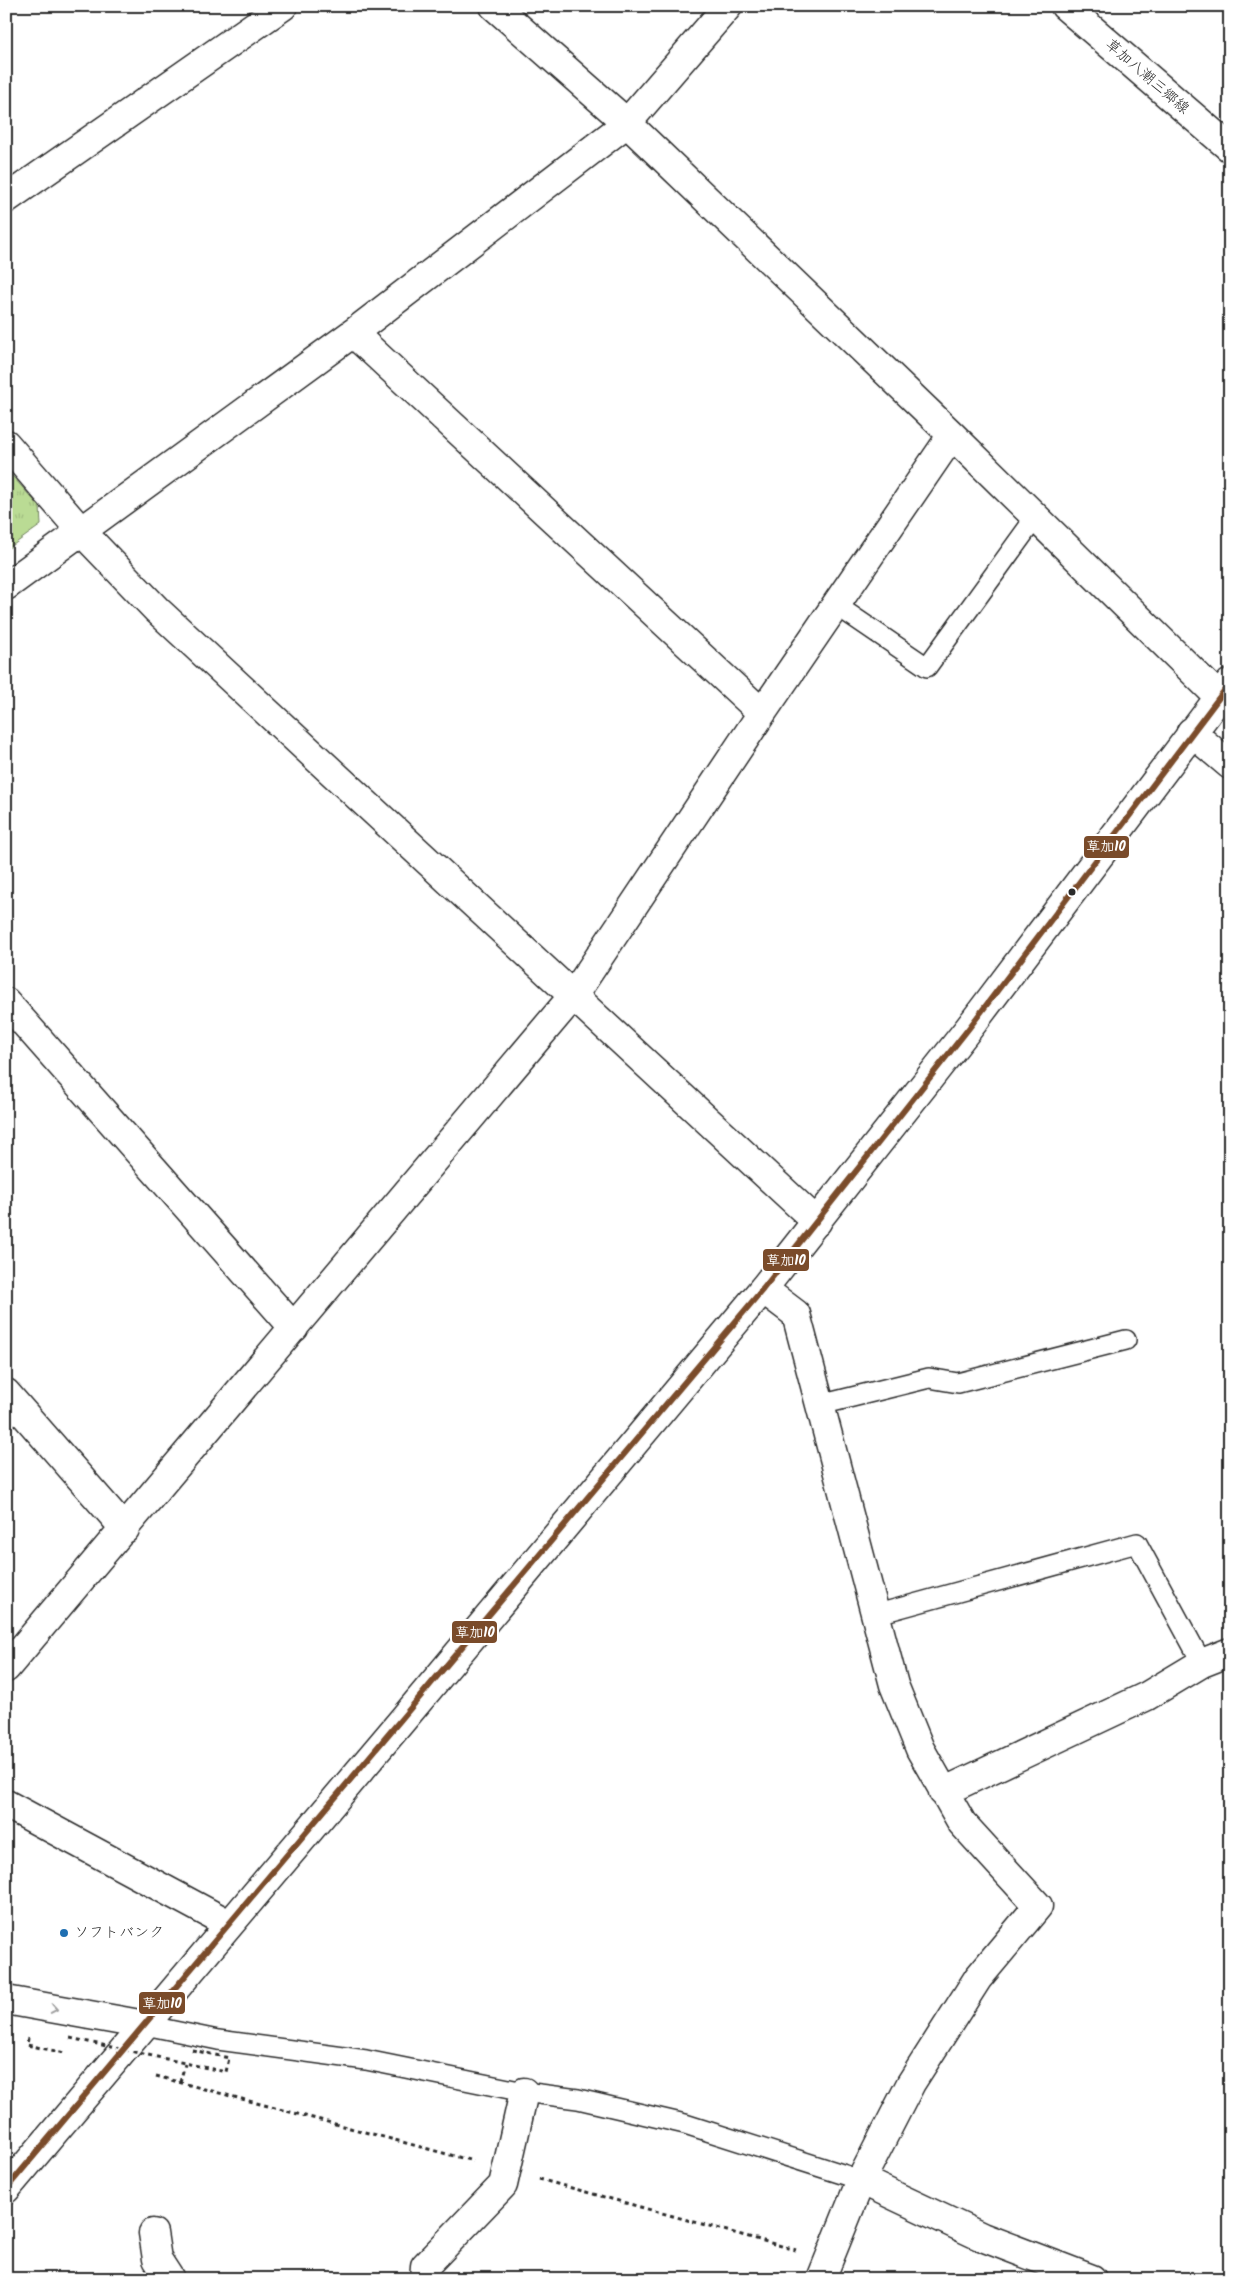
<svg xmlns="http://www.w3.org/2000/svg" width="1236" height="2285" font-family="Kalam,'Klee One',sans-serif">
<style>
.grass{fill:url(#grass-tufts);stroke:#728360}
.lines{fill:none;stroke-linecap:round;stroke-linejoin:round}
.lane-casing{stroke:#2b2b2b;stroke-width:22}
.street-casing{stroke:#2b2b2b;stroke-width:31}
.secondary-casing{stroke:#2b2b2b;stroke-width:31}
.path{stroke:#2b2b2b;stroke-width:3;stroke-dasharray:4 4;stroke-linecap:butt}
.lane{stroke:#fff;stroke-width:19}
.street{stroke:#fff;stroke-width:28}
.secondary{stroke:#fff;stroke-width:28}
.path-bridge{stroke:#2b2b2b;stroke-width:3;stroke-dasharray:4 4;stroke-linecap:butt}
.bus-1-casing{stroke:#fff;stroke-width:10}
.bus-1{stroke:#7a4b2a;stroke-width:6}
.oneway{stroke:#a0a0a0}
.bus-dot{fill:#2b2b2b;stroke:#fff;stroke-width:2}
.poi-dot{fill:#1f6fb2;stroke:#fff;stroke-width:2}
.labels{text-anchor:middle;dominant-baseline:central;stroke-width:5;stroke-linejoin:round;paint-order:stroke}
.street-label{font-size:15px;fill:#2b2b2b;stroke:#fff}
.poi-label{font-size:15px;fill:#2b2b2b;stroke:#fff;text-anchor:start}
.line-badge{stroke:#fff;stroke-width:2}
.badge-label{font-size:14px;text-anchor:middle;font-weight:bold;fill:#fff}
</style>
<defs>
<pattern id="grass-tufts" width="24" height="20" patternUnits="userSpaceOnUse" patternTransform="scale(1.25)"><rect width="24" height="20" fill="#badb94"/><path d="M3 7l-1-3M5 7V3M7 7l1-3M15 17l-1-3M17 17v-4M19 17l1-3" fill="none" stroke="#a0bc80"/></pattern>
</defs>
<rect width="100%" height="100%" fill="#fff"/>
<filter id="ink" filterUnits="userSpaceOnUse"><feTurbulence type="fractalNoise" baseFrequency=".02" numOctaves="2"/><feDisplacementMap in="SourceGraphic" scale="10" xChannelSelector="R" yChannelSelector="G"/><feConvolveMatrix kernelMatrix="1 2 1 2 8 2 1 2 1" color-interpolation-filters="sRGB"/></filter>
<g filter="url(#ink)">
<path class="grass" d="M6,469L40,507L41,525L6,550Z"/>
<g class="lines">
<defs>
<path id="lane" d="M836,605L927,667L1035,518
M820,1405L929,1378L958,1383L1126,1340
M874,1615L1137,1543L1202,1663
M145,2025L218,2040L366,2060L524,2092L578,2099L685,2124L861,2180"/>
<path id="street" d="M494,6L627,123L952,435L1219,697
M6,199L283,6
M353,333L762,713
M6,444L81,531L157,610L817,1222
M6,586L353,333L627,123L728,6
M1191,732L1230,765
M6,1002L294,1328
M763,1289L796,1314L894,1685L920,1749L962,1823L1038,1906L978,1978L911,2083L861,2180L821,2279
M6,1393L125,1529
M6,1668L573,996L762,713L952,435
M943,1792L1147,1696L1202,1663L1230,1652
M6,1804L229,1924
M6,2000L145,2025
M861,2180L982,2237L1092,2279
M153,2233L157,2259L170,2279
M424,2279L425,2266L503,2185L524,2092"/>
<path id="secondary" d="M1065,6L1230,148
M6,2189L400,1723L763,1289L969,1028L1230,683"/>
</defs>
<use href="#lane" class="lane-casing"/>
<use href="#street" class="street-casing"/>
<use href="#secondary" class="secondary-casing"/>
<path class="path" d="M28,2038L27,2045L65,2053
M156,2076L473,2161
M180,2082L185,2064
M539,2179L796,2250"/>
<use href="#lane" class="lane"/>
<use href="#street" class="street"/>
<use href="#secondary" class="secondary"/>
<path class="path-bridge" d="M70,2038L226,2072L229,2058L188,2049"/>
<defs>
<path id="bus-1" d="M6,2189L763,1289L969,1028L1230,683"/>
</defs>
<use href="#bus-1" class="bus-1-casing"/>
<use href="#bus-1" class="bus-1"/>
</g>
<defs><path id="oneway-chevron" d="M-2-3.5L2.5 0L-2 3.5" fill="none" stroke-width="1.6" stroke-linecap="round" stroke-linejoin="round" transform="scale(1.25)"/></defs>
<use class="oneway" href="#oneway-chevron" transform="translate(54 2009) rotate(10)"/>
</g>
<circle class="bus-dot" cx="1072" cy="892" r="4.5"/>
<circle class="poi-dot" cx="64" cy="1933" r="5"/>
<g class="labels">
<g class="street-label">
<text transform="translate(1147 77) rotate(41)">草加八潮三郷線</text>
</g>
<g class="poi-label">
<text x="74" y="1933">ソフトバンク</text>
</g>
</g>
<g class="line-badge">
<rect x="1083" y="835" width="47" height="24" rx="5" fill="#7a4b2a"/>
<rect x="762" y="1248" width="48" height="24" rx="5" fill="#7a4b2a"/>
<rect x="451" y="1620" width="47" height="24" rx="5" fill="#7a4b2a"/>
<rect x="138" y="1991" width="48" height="24" rx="5" fill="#7a4b2a"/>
</g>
<g class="badge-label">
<text x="1106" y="851">草加10</text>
<text x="786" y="1265">草加10</text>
<text x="475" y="1637">草加10</text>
<text x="162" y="2008">草加10</text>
</g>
<rect width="1236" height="2285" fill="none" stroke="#fff" stroke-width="25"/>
<rect x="12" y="12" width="1211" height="2260" fill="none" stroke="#2b2b2b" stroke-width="2" filter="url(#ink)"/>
</svg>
